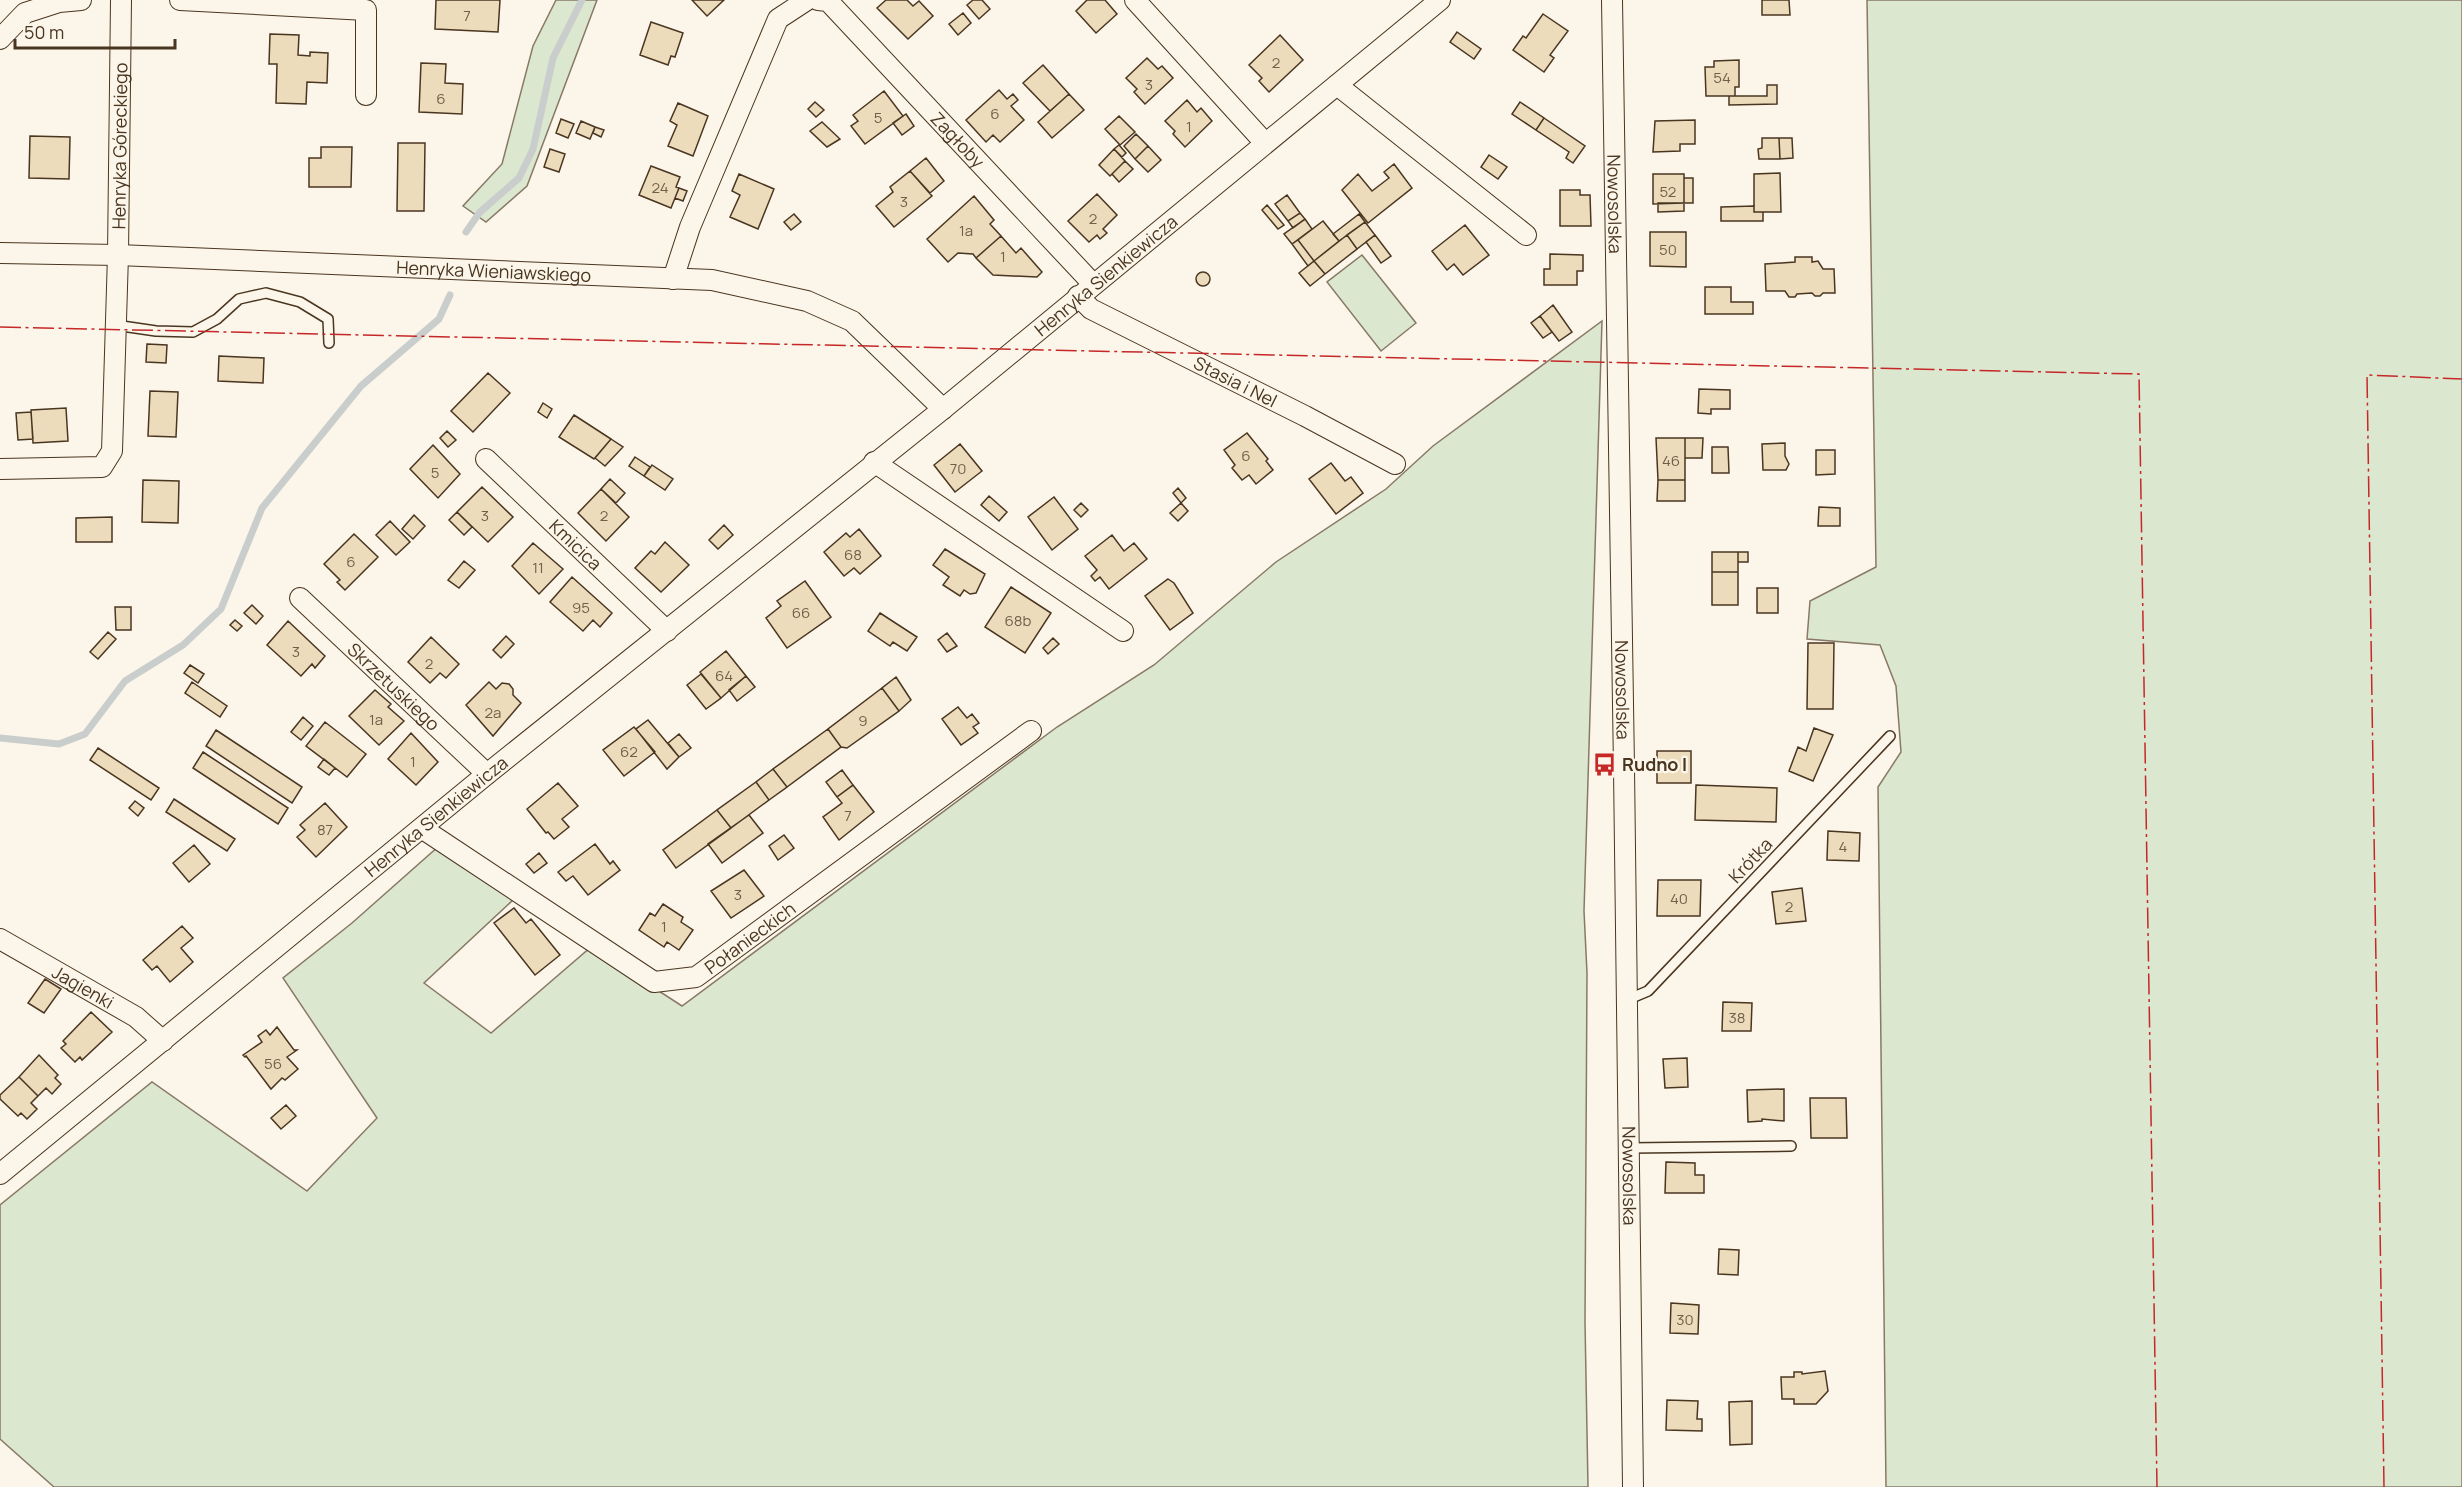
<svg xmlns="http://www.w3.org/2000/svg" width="2462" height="1487" font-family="Manrope,sans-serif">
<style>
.green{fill:#dce7d0;stroke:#887966;stroke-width:1.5}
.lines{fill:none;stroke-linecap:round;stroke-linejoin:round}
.stream{stroke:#c9cecd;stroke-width:7}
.building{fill:#ecdcbc;stroke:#4a3520;stroke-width:1.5}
.lane-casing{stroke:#4a3520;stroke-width:12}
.street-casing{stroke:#4a3520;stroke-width:22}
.lane{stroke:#fbf6e9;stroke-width:9}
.street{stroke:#fbf6e9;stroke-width:20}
.power{stroke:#c62828;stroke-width:1.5;stroke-dasharray:21 4.5 3 4.5;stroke-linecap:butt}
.labels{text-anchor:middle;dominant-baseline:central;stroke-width:4.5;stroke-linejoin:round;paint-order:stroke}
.number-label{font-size:15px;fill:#725f47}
.street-label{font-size:18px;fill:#4a3520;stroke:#fbf6e9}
.poi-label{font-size:18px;font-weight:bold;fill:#4a3520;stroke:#fbf6e9;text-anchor:start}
</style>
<rect width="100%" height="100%" fill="#fbf6e9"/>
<path class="green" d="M556,0H597L527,186L486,222L463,206L502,164L533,46Z
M1867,0H2462V1487H1886L1878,787L1901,752L1896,686L1880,645L1807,639L1810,601L1876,567Z
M1362,255L1416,323L1381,351L1327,282Z
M1602,321L1584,911L1587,973L1585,1322L1588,1487H54L0,1439V1205L152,1082L307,1191L377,1118L283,978L352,923L439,846L514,899L424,983L491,1033L591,947L682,1006L1057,727L1154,665L1276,562L1386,489L1433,446Z"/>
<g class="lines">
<path class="stream" d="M466,232L480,212L519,178L533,149L553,58L582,0
M0,738L59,744L85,734L125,681L183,645L221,609L262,508L361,386L439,319L450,295"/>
</g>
<path class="building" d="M436,0H500L498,32L435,29Z
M692,0H724L707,16Z
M886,0H907L913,6L919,1L933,16L908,39L877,8Z
M973,0H982L990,9L979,19L967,5Z
M1087,0H1105L1117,14L1096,33L1076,11Z
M1762,0H1789L1790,15H1762Z
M963,13L971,23L958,35L949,24Z
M1543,14L1568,31L1550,55L1554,58L1544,72L1513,50L1523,36L1526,38Z
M651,22L683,33L675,57L671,56L668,65L640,55Z
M1457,32L1481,49L1474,59L1450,42Z
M270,34L299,35L298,55L310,56V52L328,53L327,83L307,82L306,104L276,103L277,64H269Z
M1280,35L1303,60L1269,92L1259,81L1262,78L1249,65Z
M1147,58L1158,69L1162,66L1173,78L1145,104L1134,92L1137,89L1126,78Z
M1739,60V87H1735V96H1706L1705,67H1714V61Z
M421,63L446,64L445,83L463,84L462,114L419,112Z
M1043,65L1069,94L1050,111L1023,83Z
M1767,85H1777V104L1729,105V96H1767Z
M999,90L1007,99L1013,94L1018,100L1011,106L1024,120L1000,142L993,135L986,142L966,120Z
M884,91L903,116L865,144L851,126L858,121L853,115Z
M1069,94L1084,110L1052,138L1038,122Z
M1187,100L1197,112L1201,108L1212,121L1185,147L1173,134L1175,131L1165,121Z
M815,102L824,110L816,117L808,109Z
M1520,102L1544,118L1536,130L1512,114Z
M678,103L708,116L693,156L668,146L677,125L670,121Z
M906,114L914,126L902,135L893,123Z
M1119,116L1135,132L1120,145L1105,129Z
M1544,118L1585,146L1573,163L1566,158L1569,152L1536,130Z
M561,119L574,124L568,138L556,133Z
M1695,120V144H1680V151L1653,152L1655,121Z
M581,121L595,127L590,139L576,133Z
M822,122L840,139L827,147L810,131Z
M595,127L604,130L601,137L593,133Z
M1136,134L1148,146L1135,159L1124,146Z
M30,136L70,137L69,179L29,178Z
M1762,138H1779L1780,159H1759L1758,149L1762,148Z
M1779,138H1792L1793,158L1780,159Z
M398,143H425L424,211H397Z
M1119,145L1126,153L1122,157L1114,149Z
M1148,146L1161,160L1148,172L1135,159Z
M321,147H352L351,187H309V158H321Z
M550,149L565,154L559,172L544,167Z
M1114,149L1125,161L1110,176L1099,165Z
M1489,155L1507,167L1498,179L1481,167Z
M926,158L944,181L930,193L910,171Z
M1125,161L1133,169L1119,182L1112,174Z
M1394,164L1412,188L1368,223L1342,190L1358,174L1372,191L1389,178L1384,172Z
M651,166L680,177L676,187L679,188L671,208L639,195Z
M910,171L932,196L894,227L876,206L893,192L890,187Z
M1780,173L1781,212H1754V174Z
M739,174L774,189L758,229L730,217L740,195L732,191Z
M1653,174H1684V203L1653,204Z
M1684,178H1693V203H1684Z
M679,188L687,191L683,201L675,198Z
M1560,190H1580V195H1590L1591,226H1560Z
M1097,194L1117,215L1103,229L1107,233L1100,239L1097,235L1089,242L1068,221Z
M1287,195L1300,213L1288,221L1275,204Z
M974,196L994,220L990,224L1001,236L976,258L973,254L958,253L948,262L927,239Z
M1658,203H1684V211L1658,212Z
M1267,205L1284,225L1278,229L1262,210Z
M1754,206V212H1763V221H1721V207Z
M1300,213L1305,219L1293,228L1288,221Z
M794,214L801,222L791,230L784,222Z
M1359,214L1365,222L1339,241L1333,234Z
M1305,219L1312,229L1292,244L1284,234Z
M1323,221L1339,241L1314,261L1298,240Z
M1365,222L1375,235L1357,249L1347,235Z
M1465,225L1489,255L1463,275L1454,264L1447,270L1432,251Z
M1650,232H1686V267L1650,266Z
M1347,235L1357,249L1325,274L1314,261Z
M1375,235L1391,256L1381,263L1366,242Z
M1001,236L1016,253L1021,248L1042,272L1037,277L993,275L976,258Z
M1298,240L1314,261L1308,266L1292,244Z
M1550,254L1583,255V271H1577V285H1544V269H1550Z
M1795,257H1812V262L1818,261L1823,269H1834L1835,293H1823L1820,296H1815L1812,293L1797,294L1795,297H1789L1785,291H1766L1765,264L1795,262Z
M1314,261L1325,274L1310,286L1299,273Z
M1196 279a7 7 0 1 1 14 0a7 7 0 1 1-14 0Z
M1705,287H1731V302H1753V314H1705Z
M1553,305L1572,332L1559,341L1540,316Z
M1540,316L1552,332L1543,338L1531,323Z
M147,344L167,345L166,363L146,362Z
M219,356L264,358L263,383L218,381Z
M488,373L510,393L473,432L451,411Z
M1699,389L1730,390V409H1711V414L1698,413Z
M150,391L178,392L176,437L148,436Z
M543,403L552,409L547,418L538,412Z
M66,408L68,441L33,443L31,410Z
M31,412L33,439L18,440L16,413Z
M574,415L611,439L594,459L559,437Z
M447,431L456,440L448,447L440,438Z
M1247,433L1268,459L1266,461L1273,470L1256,484L1249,475L1242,480L1232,468L1235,465L1224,450Z
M1656,438H1685V480H1658Z
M1685,438H1703L1702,458H1685Z
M611,439L623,447L605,466L595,458Z
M1785,443V456L1789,464L1786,470H1763L1762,444Z
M960,444L982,471L955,492L934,465Z
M433,445L460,474L438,498L410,469Z
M1712,447H1728L1729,473H1712Z
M1816,450H1835V474L1816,475Z
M635,457L650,467L644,476L629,466Z
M1331,463L1345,481L1351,477L1363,493L1336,514L1309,479Z
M652,465L673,479L665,490L644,476Z
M610,479L625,493L616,503L601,489Z
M143,480L179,481L178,523L142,522Z
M1658,480H1685V501H1657Z
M482,487L513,517L488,542L457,512Z
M1178,488L1186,498L1181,503L1173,493Z
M601,489L629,517L606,541L578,513Z
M989,496L1007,512L999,521L981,505Z
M1054,497L1078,529L1052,550L1028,517Z
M1081,503L1088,510L1081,517L1074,510Z
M1181,503L1188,511L1178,521L1170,513Z
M1819,507L1840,508V526H1818Z
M457,512L472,527L464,535L449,520Z
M414,515L425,526L413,539L402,529Z
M112,517V542H76V518Z
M390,521L410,542L396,555L376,535Z
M724,525L733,535L718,549L709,540Z
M859,529L881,556L860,574L854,568L844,576L824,552L846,533L850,537Z
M354,534L378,557L345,590L337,582L340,580L324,564Z
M1112,535L1124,551L1134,543L1147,559L1109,589L1100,577L1095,581L1091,576L1097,570L1085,556Z
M665,542L689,565L661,592L635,568L651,551L655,554Z
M533,543L563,569L539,594L512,566Z
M945,549L985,574L976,593L970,594L964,590L960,596L943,585L949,577L933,565Z
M1712,552H1738V572H1712Z
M1738,552H1748V562H1738Z
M464,561L475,570L459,588L448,580Z
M1712,572H1738V605H1712Z
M572,577L612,613L600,627L593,620L583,631L550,602Z
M1168,579L1174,583L1193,613L1170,630L1145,596Z
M805,581L831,617L787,648L766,618L781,606L777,601Z
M1011,587L1051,613L1025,653L985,627Z
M1757,588H1778V613H1757Z
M252,605L263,616L256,624L244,613Z
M115,607H131V630H116Z
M880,613L917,637L907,651L893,642L890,646L868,631Z
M235,620L242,626L237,631L230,625Z
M288,621L325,656L315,668L312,664L301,676L267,645Z
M108,632L116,639L98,659L90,652Z
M947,633L957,646L947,652L938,640Z
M506,636L514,644L501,658L493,650Z
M431,637L459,664L446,678L440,673L430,683L408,662Z
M1053,638L1059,644L1048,654L1043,648Z
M1808,643H1834L1833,709H1807Z
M726,651L746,676L721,698L700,672Z
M190,665L204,674L198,683L184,673Z
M701,674L721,698L706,709L687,685Z
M746,676L755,687L737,701L729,690Z
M896,677L911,700L899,711L882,688Z
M192,682L227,706L220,717L185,693Z
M489,682L496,689L502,683L509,684L513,689V695L521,703L493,736L466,705Z
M882,688L899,711L847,748L841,747L828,729Z
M375,690L391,704L388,707L404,721L379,745L349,716Z
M958,707L967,718L972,714L979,723L973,727L978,733L961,745L942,719Z
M303,717L313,726L301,740L291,732Z
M648,720L679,757L667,769L636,729Z
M325,722L366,754L347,777L306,746Z
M634,727L655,752L624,776L603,750Z
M1814,728L1833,735L1813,781L1789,771L1798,747L1806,751Z
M828,729L841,747L787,787L773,769Z
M216,730L302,787L292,803L206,746Z
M411,733L438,762L416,785L388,759Z
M679,734L691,748L679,757L668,743Z
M98,748L159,788L151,800L90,760Z
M1657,751H1691V783H1657Z
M203,752L288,808L278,824L193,768Z
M324,759L335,768L329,775L318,767Z
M773,769L787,787L769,800L756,782Z
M842,770L853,785L837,797L826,782Z
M756,782L769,800L731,828L717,810Z
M558,783L578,806L562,819L569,827L554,839L548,832L546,833L527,809Z
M853,785L874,812L839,840L823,817L842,803L837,797Z
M1696,785L1777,788L1776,822L1695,820Z
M174,799L235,839L227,851L166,812Z
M135,801L144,808L138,816L129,808Z
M325,803L347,827L316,857L297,837L305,830L300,825Z
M717,810L731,828L676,868L663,850Z
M749,815L763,833L722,863L708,844Z
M1828,831L1860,833L1859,861L1827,860Z
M784,835L794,848L778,860L769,846Z
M595,844L610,864L613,861L620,870L588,895L573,876L566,881L558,872Z
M194,845L210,864L189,882L173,863Z
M539,853L547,863L534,873L526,864Z
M744,870L764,896L731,918L711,891Z
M1658,880H1701L1700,916H1657Z
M1802,888L1806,921L1776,924L1772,892Z
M663,904L683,917L681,922L693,930L679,950L667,942L664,947L639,930L650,913L655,916Z
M514,908L526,923L531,919L560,955L535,975L494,923Z
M182,926L193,938L181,948L193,962L170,982L157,966L152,970L143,960Z
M45,979L61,989L44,1013L28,1003Z
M1723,1002L1752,1003L1751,1031H1722Z
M91,1012L112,1032L82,1060L80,1057L75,1062L61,1048L66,1044L63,1041Z
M277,1027L294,1050H297L287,1057L298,1069L285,1080L282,1078L271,1089L246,1056L245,1057L243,1055L262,1042L258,1036L266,1030L270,1035Z
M39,1055L58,1075L55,1078L61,1084L52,1094L46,1088L38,1096L19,1077Z
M1687,1058L1688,1087L1665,1088L1663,1059Z
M19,1077L38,1096L31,1103L37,1109L27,1119L21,1113L18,1116L0,1099V1095Z
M1784,1089V1121L1762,1119V1121L1748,1122L1747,1090Z
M1810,1098H1846L1847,1138H1811Z
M286,1105L296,1116L281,1129L271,1118Z
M1666,1162L1695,1163V1175H1704V1193H1665Z
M1719,1249L1739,1250L1738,1275L1718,1274Z
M1671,1303L1699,1305L1698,1334L1670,1333Z
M1825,1371L1828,1391L1816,1404H1794V1399H1782L1781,1377H1794V1372H1802V1374Z
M1667,1400L1698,1401L1697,1419H1702V1431L1666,1430Z
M1752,1401V1444L1730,1445L1729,1402Z"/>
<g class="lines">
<defs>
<path id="lane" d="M115,325L156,331L193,332L217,319L239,299L266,293L300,302L328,319L329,343
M1629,999L1648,991L1890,736
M1630,1148L1791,1146"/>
<g id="street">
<path d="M180,0L366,10V95"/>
<path id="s1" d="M818,0L828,1L1093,284"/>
<path d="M1135,0L1265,143"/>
<path id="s2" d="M1612,0C1619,496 1629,991 1633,1487"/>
<path d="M0,39L25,13L59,2L81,0"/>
<path d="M1337,85L1526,235"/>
<path id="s3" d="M0,253L118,255L712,280L807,301L852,321L943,409"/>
<path d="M673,279L690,227L778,19L807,0"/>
<path id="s4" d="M1078,296L1091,309L1305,416L1395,464"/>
<path id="s5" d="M486,459L667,631"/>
<path d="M874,462L1123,631"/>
<path id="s6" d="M0,469L102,467L112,451L118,255L121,0"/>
<path id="s7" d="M300,598L487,774"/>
<path id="s8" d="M423,829L654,982L696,977L1031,731"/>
<path id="s9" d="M0,939L136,1017L163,1041"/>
<path id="s10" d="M0,1174L487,774L943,409L1440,0"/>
</g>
</defs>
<use href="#lane" class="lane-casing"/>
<use href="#street" class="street-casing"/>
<use href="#lane" class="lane"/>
<use href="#street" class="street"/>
<path class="power" d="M0,327L2139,374L2157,1487
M2384,1487L2367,375L2462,379"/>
</g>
<defs>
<symbol id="bus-bare" viewBox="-9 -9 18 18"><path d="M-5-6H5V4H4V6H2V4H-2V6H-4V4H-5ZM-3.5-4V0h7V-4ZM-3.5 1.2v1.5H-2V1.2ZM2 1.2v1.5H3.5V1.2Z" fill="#c62828" stroke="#fbf6e9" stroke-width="2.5" paint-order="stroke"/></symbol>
</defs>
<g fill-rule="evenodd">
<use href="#bus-bare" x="1588" y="748" width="33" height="33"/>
</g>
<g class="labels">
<g class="number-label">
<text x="467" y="15">7</text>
<text x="1276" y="62">2</text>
<text x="1722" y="77">54</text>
<text x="1149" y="84">3</text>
<text x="441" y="98">6</text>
<text x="995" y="113">6</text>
<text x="878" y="117">5</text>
<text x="1189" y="126">1</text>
<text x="660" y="187">24</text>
<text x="1668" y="191">52</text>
<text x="904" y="201">3</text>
<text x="1093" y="218">2</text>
<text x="966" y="230">1a</text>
<text x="1668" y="249">50</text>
<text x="1003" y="256">1</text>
<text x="1246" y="455">6</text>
<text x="1671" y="460">46</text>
<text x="958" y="468">70</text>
<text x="435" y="472">5</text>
<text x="485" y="515">3</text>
<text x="604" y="515">2</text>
<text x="853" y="554">68</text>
<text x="351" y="561">6</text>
<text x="538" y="567">11</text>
<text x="581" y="607">95</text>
<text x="801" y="612">66</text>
<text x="1018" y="620">68b</text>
<text x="296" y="651">3</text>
<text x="429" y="663">2</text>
<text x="724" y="675">64</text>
<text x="493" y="712">2a</text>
<text x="376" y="719">1a</text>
<text x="863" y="720">9</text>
<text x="629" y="751">62</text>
<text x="413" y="761">1</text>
<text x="848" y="815">7</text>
<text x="325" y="829">87</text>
<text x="1843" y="846">4</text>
<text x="738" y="894">3</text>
<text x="1679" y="898">40</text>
<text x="1789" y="906">2</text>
<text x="664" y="926">1</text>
<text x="1737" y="1017">38</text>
<text x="273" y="1063">56</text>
<text x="1685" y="1319">30</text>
</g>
<g class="street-label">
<text stroke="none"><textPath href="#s1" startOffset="200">Zagłoby</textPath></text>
<text stroke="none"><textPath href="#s6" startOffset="426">Henryka Góreckiego</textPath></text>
<text stroke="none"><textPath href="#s2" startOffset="204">Nowosolska</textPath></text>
<text stroke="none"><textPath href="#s3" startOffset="494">Henryka Wieniawskiego</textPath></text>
<text stroke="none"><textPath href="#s10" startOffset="1425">Henryka Sienkiewicza</textPath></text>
<text stroke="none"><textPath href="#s4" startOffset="180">Stasia i Nel</textPath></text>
<text stroke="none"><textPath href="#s5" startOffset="124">Kmicica</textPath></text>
<text stroke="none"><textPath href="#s7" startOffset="129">Skrzetuskiego</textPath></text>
<text stroke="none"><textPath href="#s2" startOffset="690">Nowosolska</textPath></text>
<text stroke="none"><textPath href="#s10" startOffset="564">Henryka Sienkiewicza</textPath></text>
<text transform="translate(1750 860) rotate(-47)">Krótka</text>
<text stroke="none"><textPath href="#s8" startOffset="386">Połanieckich</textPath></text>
<text stroke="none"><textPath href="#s9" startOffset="96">Jagienki</textPath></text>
<text stroke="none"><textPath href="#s2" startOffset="1176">Nowosolska</textPath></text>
</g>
<g class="poi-label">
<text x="1622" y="764">Rudno I</text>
</g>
</g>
<path d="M15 39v9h160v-9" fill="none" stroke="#4a3520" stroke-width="3"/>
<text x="24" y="39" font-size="18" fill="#4a3520" stroke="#fbf6e9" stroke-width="4.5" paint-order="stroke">50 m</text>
</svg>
